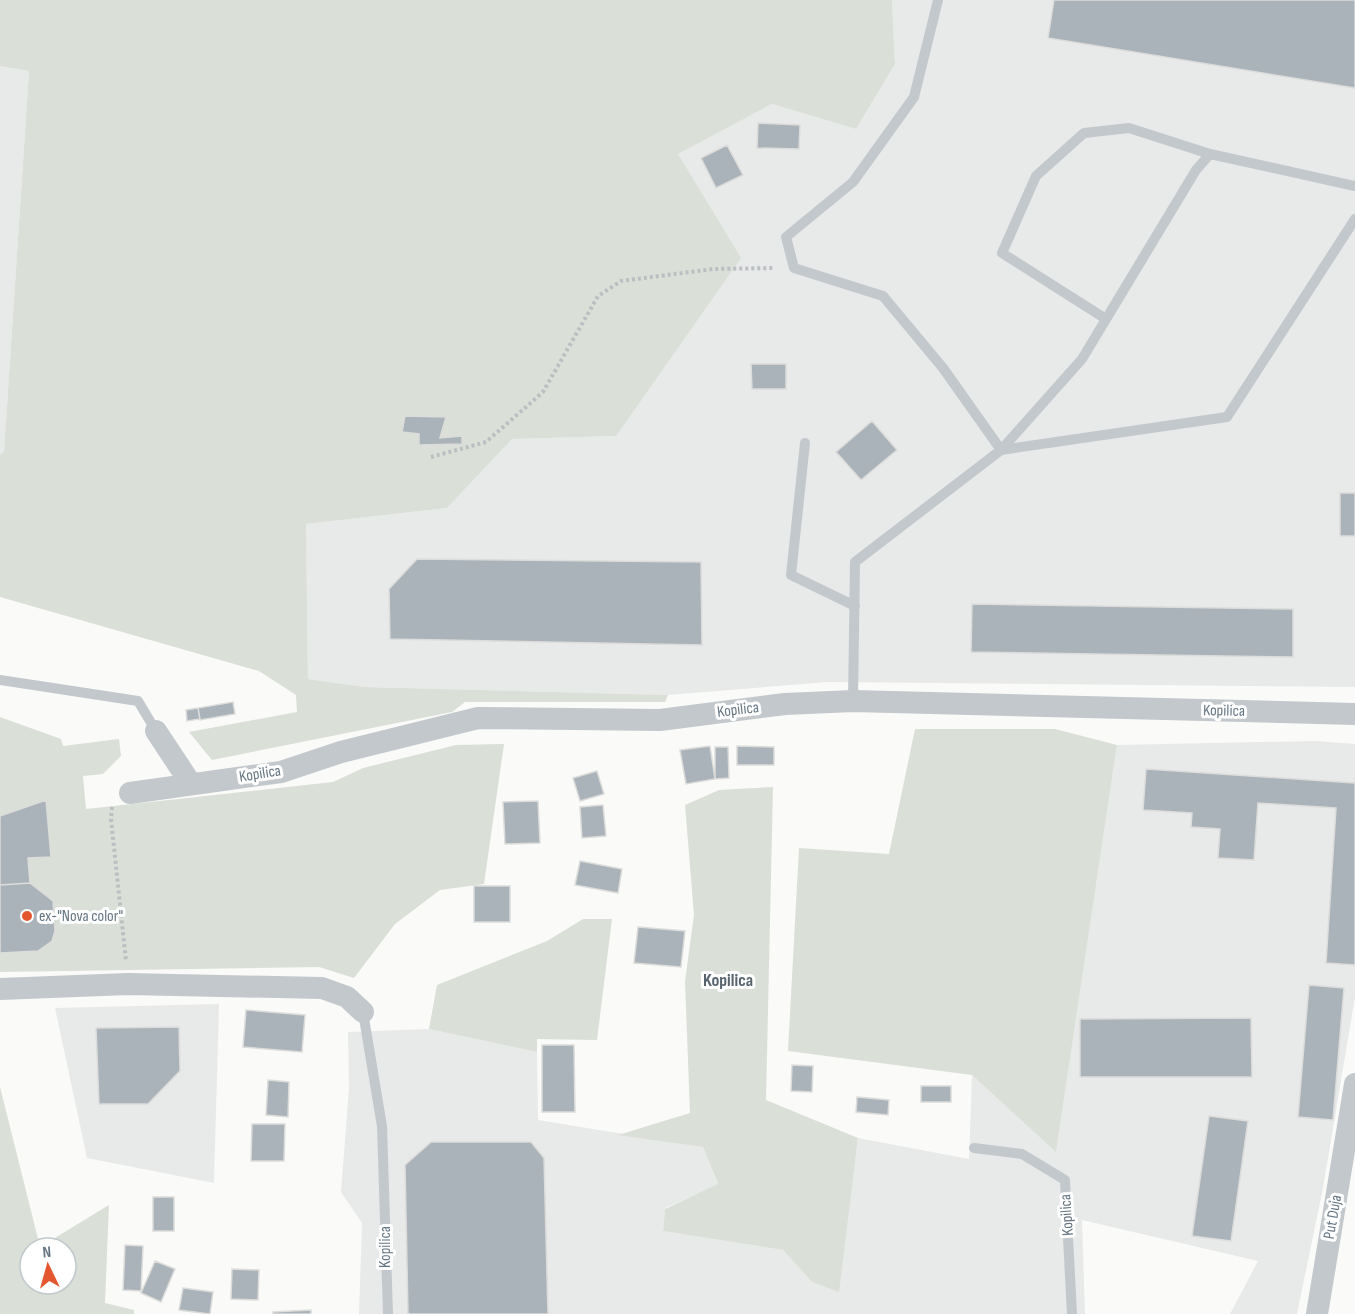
<svg xmlns="http://www.w3.org/2000/svg" width="1355" height="1314" font-family="'Sofia Sans Condensed',sans-serif">
<style>
.built{fill:#e8e9e9}
.green{fill:#dadfd7;fill-rule:evenodd}
.building{fill:#aab3b9;stroke:#dcdcda;stroke-width:1.5}
.lines{fill:none;stroke-linecap:round;stroke-linejoin:round}
.path{stroke:#bbbfc2;stroke-width:4;stroke-dasharray:3 3;stroke-linecap:butt}
.service{stroke:#c3c8cc;stroke-width:10}
.minor{stroke:#c3c8cc;stroke-width:22}
.poi-dot{fill:#e4572e;stroke:#fff;stroke-width:2}
.labels{text-anchor:middle;dominant-baseline:central;stroke-width:6;stroke-linejoin:round;paint-order:stroke}
.street-label{font-size:16px;fill:#657683;stroke:#fff}
.poi-label{font-size:16px;fill:#657683;stroke:#fff;text-anchor:start}
.neighbourhood-label{font-size:18px;font-weight:bold;fill:#57646e;stroke:#fff}
</style>
<rect width="100%" height="100%" fill="#fafaf8"/>
<path class="built" d="M892,0H1355V687L828,682L668,695L365,687L308,679L306,524L447,508L511,439L616,436L677,154L772,104L856,129L895,64Z
M0,66L29,71L4,453L0,455Z
M1315,741L1355,744V997L1323,1188L1297,1314H1230L1258,1261L1082,1220L1085,1314H359L362,1223L341,1192L349,1088L348,1032L429,1029L537,1052L538,1120L703,1147L718,1185L665,1208L663,1231L783,1250L812,1282L838,1291L858,1138L969,1159L972,1075L1056,1151L1117,745Z
M219,1004L214,1183L87,1158L55,1008Z"/>
<path class="green" d="M0,0H892L895,64L856,129L772,104L678,154L741,258L616,436L512,439L447,508L306,524L308,679L365,687L668,695L665,702H465L452,712L212,760L189,732L297,712L296,695L259,671L0,597V455L4,452L29,71L0,66Z
M0,717L61,739L63,746L119,739L121,756L103,774L83,776L86,809L333,782L363,768L456,745L504,744L484,884L440,890L395,924L354,978L319,967L0,972Z
M915,729H1055L1117,745L1056,1152L972,1075L788,1051L799,848L889,854Z
M773,787L766,1100L858,1138L839,1292L812,1282L783,1250L663,1231L665,1209L718,1184L703,1147L618,1135L690,1113L685,981L694,915L685,805L719,790Z
M583,919H612L597,1040L537,1039V1052L429,1029L437,985L547,941Z
M0,1087L40,1247L109,1205L105,1303L134,1310V1314H0ZM30,1248H66V1284H30Z"/>
<path class="building" d="M1054,0H1355V88L1048,38Z
M758,123L800,125L799,149L757,148Z
M727,145L743,175L716,188L701,158Z
M751,364H786V389H752Z
M405,416L446,417L440,438L462,436V444L419,445V434L402,432Z
M872,421L897,450L861,480L836,452Z
M1340,493H1355V536H1340Z
M417,559L701,562L702,645L390,639L389,589Z
M972,604L1293,609V657L971,652Z
M233,702L235,714L200,720L198,708Z
M198,708L200,719L187,721L186,710Z
M710,746L715,779L686,784L680,750Z
M737,746L774,747V765H737Z
M715,747H728L729,778L715,779Z
M1146,769L1355,783V965L1326,963L1336,808L1258,803L1254,860L1218,858L1220,829L1191,827L1192,813L1143,810Z
M597,771L604,794L580,801L573,778Z
M46,800L51,857L28,858L30,883L0,885V816Z
M538,801L540,843L505,844L503,802Z
M603,805L606,836L582,838L580,807Z
M580,861L622,869L618,893L575,885Z
M30,883L53,901L55,931L52,941L38,951L0,953V885Z
M474,886H510V922H474Z
M638,927L685,931L681,967L634,963Z
M1309,985L1344,988L1333,1120L1298,1117Z
M246,1010L305,1015L302,1052L243,1047Z
M1251,1018L1252,1077H1080V1019Z
M179,1027L180,1071L148,1104H99L96,1028Z
M542,1045H574L575,1112H542Z
M792,1065L813,1066L812,1092L791,1091Z
M268,1080L289,1082L288,1117L266,1115Z
M921,1086H951V1102H921Z
M857,1097L889,1100L888,1115L856,1112Z
M1209,1116L1248,1121L1231,1241L1192,1236Z
M252,1124H285L284,1161H251Z
M431,1142H531L544,1158L548,1314H408L405,1165Z
M153,1197H174V1231H153Z
M125,1245L143,1246L141,1291L123,1290Z
M155,1261L175,1269L161,1302L141,1293Z
M232,1269L259,1270L258,1300L231,1299Z
M183,1288L213,1292L210,1314L179,1310Z
M311,1310V1314H273V1312Z"/>
<g class="lines">
<path class="path" d="M431,457L486,442L543,392L598,296L621,281L713,269L775,268
M112,807L111,819L126,961"/>
<path class="service" d="M1355,186L1210,154L1196,170L1082,359L1001,450L1227,417L1355,219
M1106,319L1002,253L1036,176L1084,133L1129,128L1210,154
M805,443L791,575L855,606
M0,680L138,701L156,731
M853,701L855,562L1001,450L943,368L883,296L794,268L786,237L853,182L914,97L938,0
M363,1012L382,1126L388,1314
M974,1148L1022,1154L1065,1180L1072,1314"/>
<path class="minor" d="M156,731L191,784
M130,793L281,772L341,752L478,718L660,720L785,704L853,701L1355,714
M0,989L128,984L322,988L347,997L363,1012
M1317,1314L1355,1084"/>
</g>
<circle class="poi-dot" cx="27" cy="916" r="6"/>
<g class="labels">
<g class="street-label">
<text transform="translate(738 710) rotate(-7)">Kopilica</text>
<text transform="translate(1224 711) rotate(1)">Kopilica</text>
<text transform="translate(260 774) rotate(-9)">Kopilica</text>
<text transform="translate(1067 1215) rotate(-94)">Kopilica</text>
<text transform="translate(1333 1217) rotate(-80)">Put Duja</text>
<text transform="translate(385 1247) rotate(-90)">Kopilica</text>
</g>
<g class="poi-label">
<text x="39" y="916">ex-"Nova color"</text>
</g>
<g class="neighbourhood-label">
<text x="728" y="980">Kopilica</text>
</g>
</g>
<g transform="translate(48 1266) rotate(355)"><circle r="28" fill="#ffffff" stroke="#c1c8cd" stroke-width="1.5"/>
<path d="M0-4.5L10 22L0 15L-10 22Z" fill="#e4572e"/>
<text y="-9" font-size="16" font-weight="bold" text-anchor="middle" fill="#657683">N</text>
</g>
</svg>
